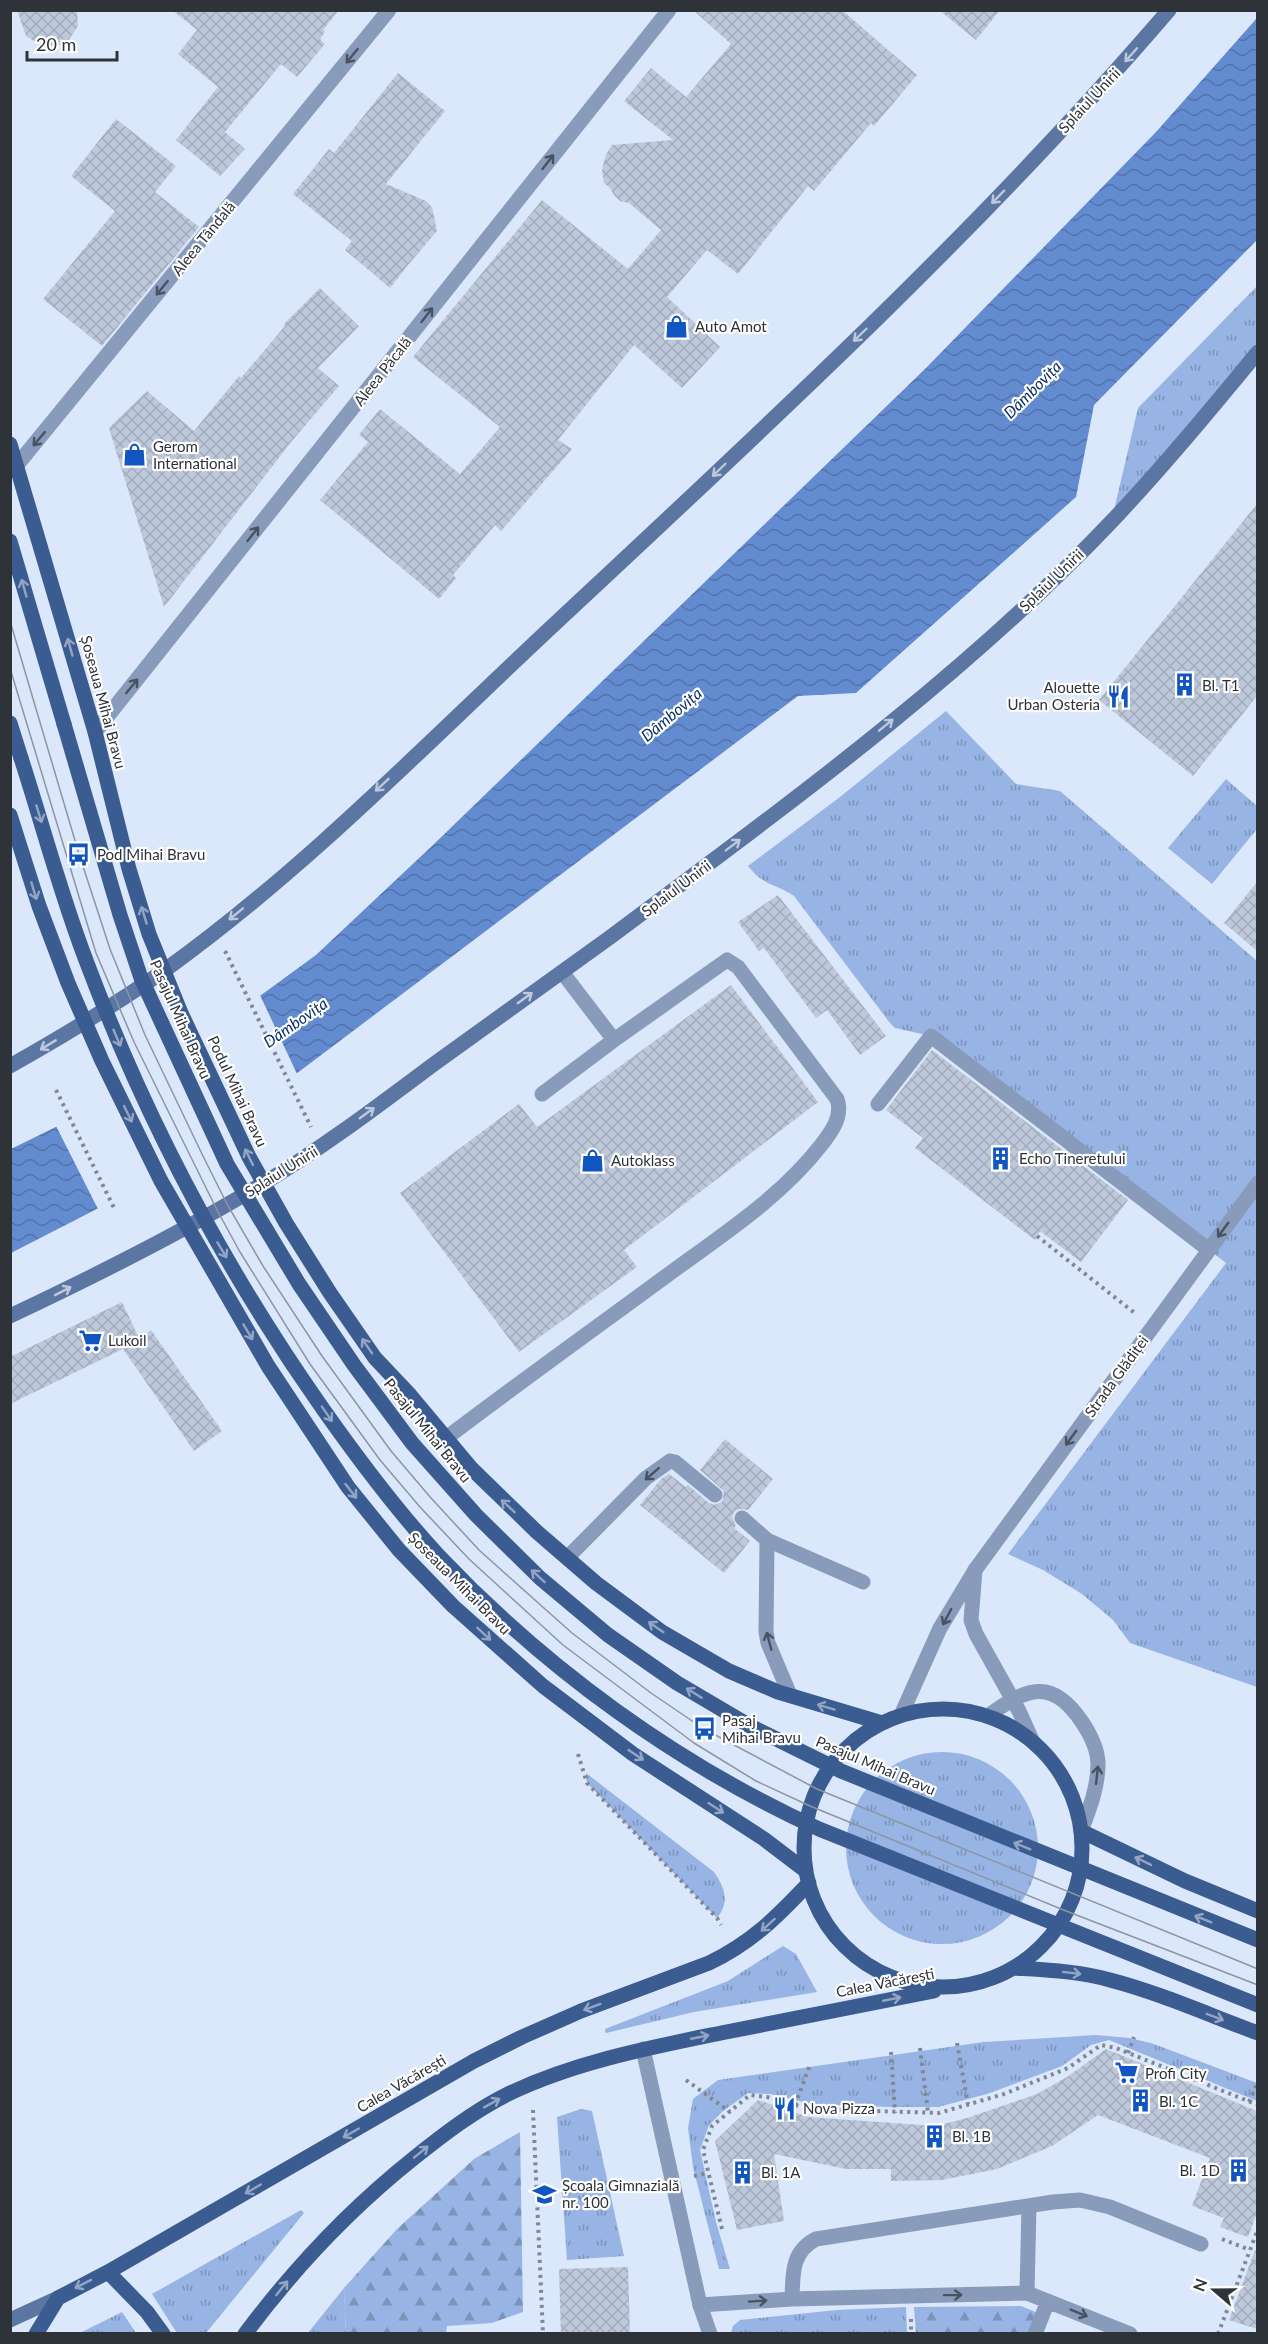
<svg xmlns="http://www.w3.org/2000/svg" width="1268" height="2344" font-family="Lato,sans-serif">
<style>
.grass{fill:url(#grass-tufts)}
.forest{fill:url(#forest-firs)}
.water{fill:url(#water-waves)}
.pier{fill:#dbe7fa}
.building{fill:url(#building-cross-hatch)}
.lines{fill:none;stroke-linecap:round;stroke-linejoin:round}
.path{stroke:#808794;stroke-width:4;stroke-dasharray:3 4.5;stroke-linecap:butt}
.service{stroke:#889bba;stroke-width:15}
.minor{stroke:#889bba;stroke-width:15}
.secondary{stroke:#5b76a3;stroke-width:15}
.primary{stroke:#3b5c91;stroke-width:15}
.tram{stroke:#8d95a2;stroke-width:1.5}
.primary-bridge{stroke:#3b5c91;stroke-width:15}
.oneway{stroke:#bdc8da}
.oneway2{stroke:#495260}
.oneway3{stroke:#93a5c2}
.labels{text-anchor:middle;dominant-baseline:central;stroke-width:4.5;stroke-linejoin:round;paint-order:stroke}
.street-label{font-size:15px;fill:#2e3239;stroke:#fff}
.poi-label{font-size:15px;fill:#2e3239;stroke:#fff;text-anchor:start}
.water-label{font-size:16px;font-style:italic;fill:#082e6a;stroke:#fff}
</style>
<defs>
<pattern id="grass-tufts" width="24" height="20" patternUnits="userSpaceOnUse" patternTransform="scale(1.5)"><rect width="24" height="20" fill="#97b4e4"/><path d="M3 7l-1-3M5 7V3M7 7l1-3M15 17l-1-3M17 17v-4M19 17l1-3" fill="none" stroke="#7c93ba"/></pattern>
<pattern id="forest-firs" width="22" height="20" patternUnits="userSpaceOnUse" patternTransform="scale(1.5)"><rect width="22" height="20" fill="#97b4e4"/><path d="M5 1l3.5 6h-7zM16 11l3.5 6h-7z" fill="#7c93ba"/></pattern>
<pattern id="water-waves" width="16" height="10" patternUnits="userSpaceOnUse" patternTransform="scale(1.5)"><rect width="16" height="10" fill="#638cd0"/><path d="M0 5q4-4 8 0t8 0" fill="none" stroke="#5273aa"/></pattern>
<pattern id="building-cross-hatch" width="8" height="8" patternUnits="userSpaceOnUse" patternTransform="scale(1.5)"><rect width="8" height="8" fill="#bdc8da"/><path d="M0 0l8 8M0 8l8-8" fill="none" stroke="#a3acbc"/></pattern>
</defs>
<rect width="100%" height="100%" fill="#dbe7fa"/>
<path class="grass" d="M1257,286V352L1111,523L1138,408Z
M946,711L1016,784L1060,791L1257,961V1687L1130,1643L1113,1620L1082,1594L1043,1570L1008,1554L1226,1263L931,1036L895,1028L890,1023L794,896C773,882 765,887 748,866L840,797Z
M1226,779L1257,806V829L1212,884L1168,848Z
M846 1848a96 96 0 1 1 192 0a96 96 0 1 1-192 0Z
M586,1773L714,1872C725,1888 730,1902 717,1918L587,1783Z
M783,1946L796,1954L817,1992L694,2012L606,2033L605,2029L728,1981Z
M1096,2035L1130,2038L1154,2044L1257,2083V2101L1109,2040L1091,2045L1062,2066L987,2094L938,2107H891L811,2104L770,2094L748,2093L723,2111L709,2125L700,2150L716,2222L730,2269H719L693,2167L688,2128L693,2099L718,2080L984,2042Z
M581,2109L592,2111L624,2256L567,2260L557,2117Z
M301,2210L304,2213L206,2333H177L152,2294Z
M344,2288L346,2333H308Z
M906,2307L907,2333L731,2332L733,2326L740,2320L837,2310Z
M122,2312L136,2333H80Z"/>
<path class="forest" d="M520,2132L523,2312L492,2323L447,2326L446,2333H346L344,2288L397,2229L474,2159Z
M1021,2306L1038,2313L1030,2333H916L914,2307Z"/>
<path class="water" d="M1257,18V240L1094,405L1076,497L856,693L798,696L276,1089L128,1193L11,1253V1149L76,1117L227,1020L316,955L433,845L926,368L1156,132Z"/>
<path class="pier" d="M259,993L298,1076L129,1195L99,1211L55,1124L74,1115L226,1018Z"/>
<path class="building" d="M17,10H77L78,26L68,41L55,47L37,43L26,36Z
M172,10H339L323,30L325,32L320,39L325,44L297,77L281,64L225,132L245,149L220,176L176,140L218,87L178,54L197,30Z
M693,10H842L917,75L874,126L871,123L814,191L808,186L738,274L707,250L667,297L720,347L682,388L634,345L558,440L572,449L501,531L495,525L453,575L456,578L439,599L320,500L368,442L359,435L380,409L460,474L500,427L413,357L542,200L628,269L661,230L629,203L620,201L614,195L610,188L604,183L602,170L606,154L612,145L673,140L624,101L651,68L686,97L731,44Z
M939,10H1000L976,40Z
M398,73L445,111L386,184L426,201L432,207L437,231L408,265L390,288L345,250L352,241L293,194L329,149L334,153Z
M116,119L176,166L155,192L199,227L102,346L43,299L115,211L71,176Z
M320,288L359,326L318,368L339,386L291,442L164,607L109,428L147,391L194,431L239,376L241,378L285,326L284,324Z
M1257,504V696L1193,776L1099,700Z
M1257,882V951L1224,923Z
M778,895L886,1036L860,1055L827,1010L816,1018L764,948L759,951L738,922Z
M731,985L818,1102L624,1250L637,1267L519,1352L400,1193L519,1104L537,1127Z
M932,1050L1128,1200L1081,1262L1040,1231L1035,1240L915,1148L923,1138L886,1110Z
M122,1302L139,1338L151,1330L222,1431L194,1451L123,1349L10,1404V1357Z
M725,1439L773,1479L748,1510L739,1509L734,1512L732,1517L736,1526L734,1528L750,1541L724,1573L640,1505L661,1479L669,1474L686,1487L688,1485L709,1503L714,1505L722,1502L724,1491L700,1470Z
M1106,2049L1257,2111V2213L1248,2237L1220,2227L1224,2218L1192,2206L1210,2158L1098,2115L1052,2146L997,2169L942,2180L891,2181V2169H846L774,2154L784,2221L737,2230L715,2141L758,2100L808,2117L936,2126L967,2118L1037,2094L1067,2077Z
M1255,2250L1257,2251V2329L1229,2320Z
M628,2267L630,2334H561L559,2269Z"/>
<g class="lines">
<path class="path" d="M225,951L311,1127
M56,1090L115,1210
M1037,1236L1136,1314
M578,1754L587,1783L717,1918L721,1925
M957,2043L968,2104
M920,2048L928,2113
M891,2052L895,2113
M1128,2053L1134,2037
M686,2080L730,2112
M1249,2102L1258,2082
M795,2105L810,2065
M533,2110L543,2334
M694,2176L708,2173
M722,2229L703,2150L712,2126L750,2095L767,2097L810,2109L939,2113L1004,2094L1068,2068L1101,2045L1116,2048L1258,2105
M1222,2239L1250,2250
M911,2319V2334
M1218,2334L1258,2229"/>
<path class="service" d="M562,972L614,1040
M878,1104L931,1036L1209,1250
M445,1439C520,1382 597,1327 673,1271C725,1233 782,1196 822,1144C832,1131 843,1116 837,1099L738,967L727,960L614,1040L542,1094
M742,1518L767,1540L766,1632L768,1643L790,1695
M767,1540L863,1582
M567,1558L646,1478L670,1461L675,1462L715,1495
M975,1570L971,1620L976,1634L1019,1711L1033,1742
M989,1715C1027,1688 1052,1677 1082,1722C1090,1734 1098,1749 1098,1764C1098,1788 1089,1810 1081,1831
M1027,2293L1029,2206
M792,2299C793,2274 791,2252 816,2239L1053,2202L1080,2200L1110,2207L1201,2244
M700,2305L792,2299L1027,2293L1130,2334
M1035,2334L1048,2301"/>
<path class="minor" d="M17,465L389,10
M95,732L669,10
M901,1715L940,1628L975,1570L1258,1183
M643,2049L700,2305L710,2334"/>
<path class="secondary" d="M10,1066C63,1036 115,1005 165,970C307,868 432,738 560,619C770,423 982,228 1169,10
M10,1316C97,1275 183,1232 264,1183C324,1147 379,1105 434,1064C493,1022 551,980 609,938C783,808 962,679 1112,521C1163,467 1211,409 1258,352
M10,2320L58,2298"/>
<path class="primary" d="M10,444L95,732L129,869L149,934L181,1013L249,1157L286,1223L330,1293L375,1358L410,1395L472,1469L537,1532L596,1583L662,1632L729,1671L778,1692L882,1723
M10,541L64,724
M10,723L21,758
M10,815L39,906L68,983L102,1061L161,1181L268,1366L348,1487L399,1550L453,1606L543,1686L633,1754L764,1839L806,1871
M804 1848a139 139 0 1 1 278 0a139 139 0 1 1-278 0Z
M1081,1831L1185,1881L1258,1911
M1013,1968C1046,1970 1078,1971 1110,1980C1160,1993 1209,2015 1258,2033
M108,2272L147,2312L163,2334
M36,2334L58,2298L108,2272L474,2061L522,2037L581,2011L709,1963C751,1943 777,1917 809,1883
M245,2334C295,2267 350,2209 414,2158C444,2134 474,2111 508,2094C575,2062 648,2048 721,2033C792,2019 863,2005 934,1991"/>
<path class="tram" d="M10,621L79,854L110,949L145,1035L202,1154L227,1204L263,1266L322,1356L391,1451L431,1498L479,1550L572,1633L651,1693L704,1729L817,1789L1258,1969
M10,668L96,953L134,1042L217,1210L240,1252L310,1364L380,1460L420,1507L469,1559L563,1645L694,1743L756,1781L810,1806L1066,1911L1258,1985"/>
<path class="primary-bridge" d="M64,724L120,915L141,978L227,1164L299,1284L354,1365L412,1443L476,1515L540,1578L608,1635L677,1683L750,1726L841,1771L1258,1940
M21,758C43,826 61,896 87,963C146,1120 226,1271 323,1409C359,1460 396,1510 439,1556C546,1669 677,1764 819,1829L1258,2005"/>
</g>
<defs><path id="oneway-shaft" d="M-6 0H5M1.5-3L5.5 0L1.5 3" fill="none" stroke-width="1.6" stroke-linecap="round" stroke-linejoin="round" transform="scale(1.5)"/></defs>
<g class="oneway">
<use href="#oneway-shaft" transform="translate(1131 55) rotate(132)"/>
<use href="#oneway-shaft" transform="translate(998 197) rotate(134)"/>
<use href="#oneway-shaft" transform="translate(860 335) rotate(136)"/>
<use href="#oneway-shaft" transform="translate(719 470) rotate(136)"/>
<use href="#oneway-shaft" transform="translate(886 725) rotate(-39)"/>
<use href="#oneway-shaft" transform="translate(382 785) rotate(137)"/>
<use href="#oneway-shaft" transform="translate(733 845) rotate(-37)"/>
<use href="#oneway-shaft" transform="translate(236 914) rotate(141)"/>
<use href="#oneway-shaft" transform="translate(525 998) rotate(-36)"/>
<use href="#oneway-shaft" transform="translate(48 1045) rotate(149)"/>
<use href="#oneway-shaft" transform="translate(367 1113) rotate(-36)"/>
<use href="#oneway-shaft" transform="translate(63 1291) rotate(-27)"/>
</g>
<g class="oneway2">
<use href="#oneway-shaft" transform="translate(352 56) rotate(129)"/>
<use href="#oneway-shaft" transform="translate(548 162) rotate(-52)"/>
<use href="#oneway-shaft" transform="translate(162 288) rotate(129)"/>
<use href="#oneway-shaft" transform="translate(427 315) rotate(-52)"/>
<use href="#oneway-shaft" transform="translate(39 439) rotate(130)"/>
<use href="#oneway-shaft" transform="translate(253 534) rotate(-52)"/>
<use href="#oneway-shaft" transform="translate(132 686) rotate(-51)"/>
<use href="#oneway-shaft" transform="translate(1223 1230) rotate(126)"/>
<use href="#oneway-shaft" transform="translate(1071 1438) rotate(126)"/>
<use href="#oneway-shaft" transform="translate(652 1474) rotate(139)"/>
<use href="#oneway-shaft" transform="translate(947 1617) rotate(118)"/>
<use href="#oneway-shaft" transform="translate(769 1641) rotate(-105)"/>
<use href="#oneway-shaft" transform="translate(1097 1775) rotate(-84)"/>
<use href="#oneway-shaft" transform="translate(953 2295) rotate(-1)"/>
<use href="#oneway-shaft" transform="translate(758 2301) rotate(-4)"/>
<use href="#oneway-shaft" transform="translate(1079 2313) rotate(22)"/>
</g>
<g class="oneway3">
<use href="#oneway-shaft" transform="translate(24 588) rotate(-106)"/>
<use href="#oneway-shaft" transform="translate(70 647) rotate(-106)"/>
<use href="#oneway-shaft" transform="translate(39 814) rotate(73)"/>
<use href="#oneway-shaft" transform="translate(34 891) rotate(73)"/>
<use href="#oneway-shaft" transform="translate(144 915) rotate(-107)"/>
<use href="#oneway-shaft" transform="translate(117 1038) rotate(67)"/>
<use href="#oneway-shaft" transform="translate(128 1114) rotate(64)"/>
<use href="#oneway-shaft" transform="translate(249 1157) rotate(-116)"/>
<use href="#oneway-shaft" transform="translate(222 1250) rotate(59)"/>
<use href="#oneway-shaft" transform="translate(248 1332) rotate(59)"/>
<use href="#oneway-shaft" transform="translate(367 1346) rotate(-125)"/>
<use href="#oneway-shaft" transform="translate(327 1414) rotate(55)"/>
<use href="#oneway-shaft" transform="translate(351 1491) rotate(52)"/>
<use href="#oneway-shaft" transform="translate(508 1506) rotate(-137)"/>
<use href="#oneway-shaft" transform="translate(538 1576) rotate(-137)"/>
<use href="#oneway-shaft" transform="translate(656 1627) rotate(-145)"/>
<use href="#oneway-shaft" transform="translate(484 1634) rotate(43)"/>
<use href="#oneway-shaft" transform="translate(694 1693) rotate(-148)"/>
<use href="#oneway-shaft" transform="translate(826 1707) rotate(-163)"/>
<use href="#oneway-shaft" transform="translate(636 1755) rotate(34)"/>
<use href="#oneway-shaft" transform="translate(716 1808) rotate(33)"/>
<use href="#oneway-shaft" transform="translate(1022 1846) rotate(-158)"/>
<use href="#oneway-shaft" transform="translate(1143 1861) rotate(-154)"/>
<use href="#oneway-shaft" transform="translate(1203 1919) rotate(-158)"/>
<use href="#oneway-shaft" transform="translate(768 1925) rotate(138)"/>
<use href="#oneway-shaft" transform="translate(1072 1973) rotate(7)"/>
<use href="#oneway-shaft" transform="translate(892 1999) rotate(-11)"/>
<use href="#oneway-shaft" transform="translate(592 2007) rotate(160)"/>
<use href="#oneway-shaft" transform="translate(1215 2017) rotate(21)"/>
<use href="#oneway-shaft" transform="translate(700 2037) rotate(-11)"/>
<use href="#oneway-shaft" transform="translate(492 2103) rotate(-29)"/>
<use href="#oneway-shaft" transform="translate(351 2133) rotate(150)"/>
<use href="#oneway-shaft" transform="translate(421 2152) rotate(-39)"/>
<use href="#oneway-shaft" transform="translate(253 2189) rotate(150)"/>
<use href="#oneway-shaft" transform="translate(83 2284) rotate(153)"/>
<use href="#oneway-shaft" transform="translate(282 2288) rotate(-51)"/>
</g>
<defs>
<symbol id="shop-bare" viewBox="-9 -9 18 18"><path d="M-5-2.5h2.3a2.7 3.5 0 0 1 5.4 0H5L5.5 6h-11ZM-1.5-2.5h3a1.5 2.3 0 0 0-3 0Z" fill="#1055c0" stroke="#fff" stroke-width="2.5" paint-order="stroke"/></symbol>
<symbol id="building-bare" viewBox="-9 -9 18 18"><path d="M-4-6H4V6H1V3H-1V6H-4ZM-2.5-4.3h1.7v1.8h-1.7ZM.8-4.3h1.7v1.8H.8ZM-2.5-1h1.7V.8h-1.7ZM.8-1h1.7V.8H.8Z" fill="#1055c0" stroke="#fff" stroke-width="2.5" paint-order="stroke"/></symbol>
<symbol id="restaurant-bare" viewBox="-9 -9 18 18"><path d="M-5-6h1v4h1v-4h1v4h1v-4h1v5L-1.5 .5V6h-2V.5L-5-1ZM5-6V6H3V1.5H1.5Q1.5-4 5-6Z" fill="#1055c0" stroke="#fff" stroke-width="2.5" paint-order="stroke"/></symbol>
<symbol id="bus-bare" viewBox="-9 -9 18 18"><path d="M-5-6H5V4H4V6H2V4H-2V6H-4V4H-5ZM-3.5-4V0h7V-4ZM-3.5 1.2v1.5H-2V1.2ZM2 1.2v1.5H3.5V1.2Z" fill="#1055c0" stroke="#fff" stroke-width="2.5" paint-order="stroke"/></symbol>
<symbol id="supermarket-bare" viewBox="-9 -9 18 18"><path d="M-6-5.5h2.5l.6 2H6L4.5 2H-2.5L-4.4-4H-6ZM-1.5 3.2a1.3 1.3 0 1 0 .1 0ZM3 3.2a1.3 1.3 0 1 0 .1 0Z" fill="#1055c0" stroke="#fff" stroke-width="2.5" paint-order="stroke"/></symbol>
<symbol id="school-bare" viewBox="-9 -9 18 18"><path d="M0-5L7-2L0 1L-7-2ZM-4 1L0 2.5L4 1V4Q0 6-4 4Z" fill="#1055c0" stroke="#fff" stroke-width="2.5" paint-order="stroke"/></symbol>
</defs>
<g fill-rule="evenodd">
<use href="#shop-bare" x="660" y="310" width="33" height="33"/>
<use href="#shop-bare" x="118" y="438" width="33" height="33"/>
<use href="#building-bare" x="1168" y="668" width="33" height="33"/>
<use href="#restaurant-bare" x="1102" y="680" width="33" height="33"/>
<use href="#bus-bare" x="62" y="838" width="33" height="33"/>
<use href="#building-bare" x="984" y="1142" width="33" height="33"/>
<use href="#shop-bare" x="576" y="1144" width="33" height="33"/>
<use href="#supermarket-bare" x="74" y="1324" width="33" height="33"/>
<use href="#bus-bare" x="688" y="1712" width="33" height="33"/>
<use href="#supermarket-bare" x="1110" y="2056" width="33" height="33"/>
<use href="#building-bare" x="1124" y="2084" width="33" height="33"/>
<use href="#restaurant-bare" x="768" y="2092" width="33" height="33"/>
<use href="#building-bare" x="918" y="2120" width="33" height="33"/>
<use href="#building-bare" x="1222" y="2154" width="33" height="33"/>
<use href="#building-bare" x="726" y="2156" width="33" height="33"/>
<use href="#school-bare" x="528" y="2178" width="33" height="33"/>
</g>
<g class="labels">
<g class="street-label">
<text transform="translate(1089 100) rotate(-47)">Splaiul Unirii</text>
<text transform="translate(203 238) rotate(-51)">Aleea Tândală</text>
<text transform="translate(382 371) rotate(-52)">Aleea Păcală</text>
<text transform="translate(1051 580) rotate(-44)">Splaiul Unirii</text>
<text transform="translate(104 702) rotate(75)">Șoseaua Mihai Bravu</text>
<text transform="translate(676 888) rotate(-37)">Splaiul Unirii</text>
<text transform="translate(181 1019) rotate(66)">Pasajul Mihai Bravu</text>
<text transform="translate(238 1091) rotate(65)">Podul Mihai Bravu</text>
<text transform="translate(281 1171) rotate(-32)">Splaiul Unirii</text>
<text transform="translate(1116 1376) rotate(-54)">Strada Glădiței</text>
<text transform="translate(428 1430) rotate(51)">Pasajul Mihai Bravu</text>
<text transform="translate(460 1583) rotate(45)">Șoseaua Mihai Bravu</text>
<text transform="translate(876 1765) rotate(23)">Pasajul Mihai Bravu</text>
<text transform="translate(885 1982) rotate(-11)">Calea Văcărești</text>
<text transform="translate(401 2083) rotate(-30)">Calea Văcărești</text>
</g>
<g class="poi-label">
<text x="695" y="326">Auto Amot</text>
<text x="153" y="446">Gerom<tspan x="153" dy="17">International</tspan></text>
<text x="1202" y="685">Bl. T1</text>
<text x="1100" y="687" text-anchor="end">Alouette<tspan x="1100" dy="17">Urban Osteria</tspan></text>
<text x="97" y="854">Pod Mihai Bravu</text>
<text x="1019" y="1158">Echo Tineretului</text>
<text x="611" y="1160">Autoklass</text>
<text x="108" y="1340">Lukoil</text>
<text x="722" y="1720">Pasaj<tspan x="722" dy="17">Mihai Bravu</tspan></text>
<text x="1145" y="2073">Profi City</text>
<text x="1159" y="2101">Bl. 1C</text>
<text x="803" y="2108">Nova Pizza</text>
<text x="952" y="2136">Bl. 1B</text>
<text x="1220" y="2170" text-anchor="end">Bl. 1D</text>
<text x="761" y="2172">Bl. 1A</text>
<text x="562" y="2185">Școala Gimnazială<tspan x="562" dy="17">nr. 100</tspan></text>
</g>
<g class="water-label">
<text transform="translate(1032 389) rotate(-45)">Dâmbovița</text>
<text transform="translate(671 714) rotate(-40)">Dâmbovița</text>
<text transform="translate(295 1022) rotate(-35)">Dâmbovița</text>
</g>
</g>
<rect width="1268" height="2344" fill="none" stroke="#2e3239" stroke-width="24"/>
<g transform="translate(1214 2290) rotate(290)" stroke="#ffffff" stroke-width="4.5" paint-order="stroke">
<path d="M0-4.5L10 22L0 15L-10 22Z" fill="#2e3239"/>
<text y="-9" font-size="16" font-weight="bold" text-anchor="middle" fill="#2e3239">N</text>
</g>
<path d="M27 51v9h90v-9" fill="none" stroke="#2e3239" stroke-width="3"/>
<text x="36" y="51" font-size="18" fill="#2e3239" stroke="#ffffff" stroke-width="4.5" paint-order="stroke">20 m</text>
</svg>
